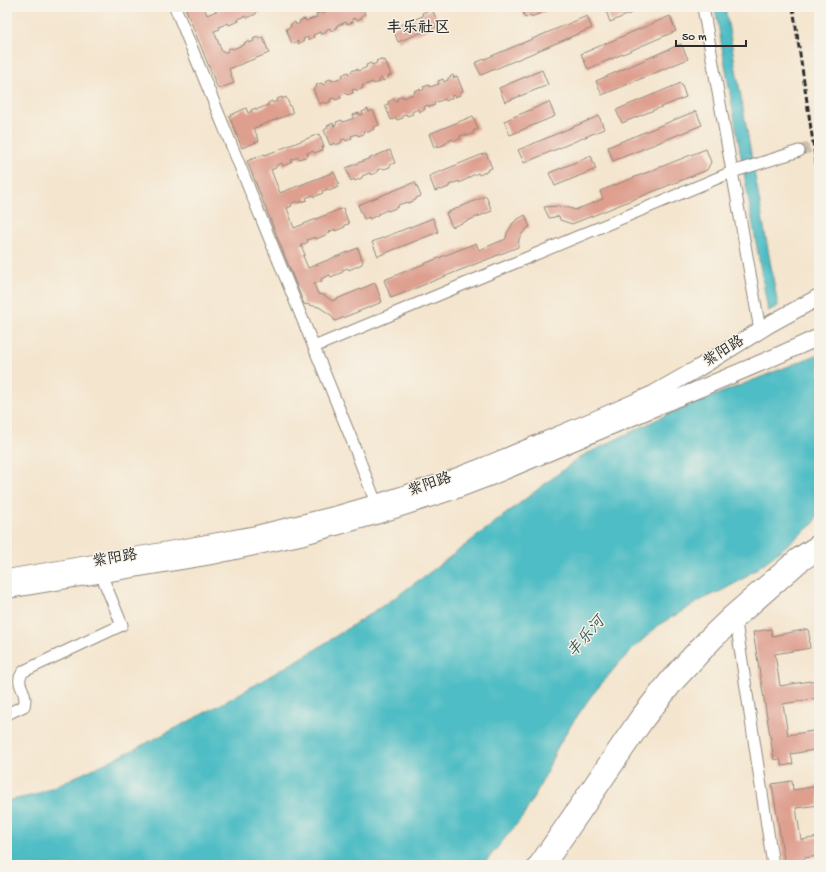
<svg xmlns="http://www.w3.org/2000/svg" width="826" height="872" font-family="'Gochi Hand','LXGW WenKai TC',sans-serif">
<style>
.water{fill:#4fbdc5;stroke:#3d7478}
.building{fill:#de9f8f}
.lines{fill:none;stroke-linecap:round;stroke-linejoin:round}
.minor-tunnel{stroke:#ccc0ad;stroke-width:11;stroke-dasharray:11 5.5;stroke-linecap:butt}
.minor-casing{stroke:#90887c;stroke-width:13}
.tertiary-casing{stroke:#90887c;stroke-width:16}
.secondary-casing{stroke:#90887c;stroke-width:18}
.minor{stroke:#fff;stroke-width:11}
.tertiary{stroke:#fff;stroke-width:14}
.secondary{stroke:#fff;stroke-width:16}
.rail{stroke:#2b2b2b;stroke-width:3;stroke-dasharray:6 3;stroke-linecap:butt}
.labels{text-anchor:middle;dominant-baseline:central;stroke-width:3;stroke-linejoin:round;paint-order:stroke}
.street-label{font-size:15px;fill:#2b2b2b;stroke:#f7f3e8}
.neighbourhood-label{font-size:16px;font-weight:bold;fill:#2b2b2b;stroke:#f7f3e8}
.water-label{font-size:16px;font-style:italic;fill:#365759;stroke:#f7f3e8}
</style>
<rect width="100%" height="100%" fill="#f7f3e8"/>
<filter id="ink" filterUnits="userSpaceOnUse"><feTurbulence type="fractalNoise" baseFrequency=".025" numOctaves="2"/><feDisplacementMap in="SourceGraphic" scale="8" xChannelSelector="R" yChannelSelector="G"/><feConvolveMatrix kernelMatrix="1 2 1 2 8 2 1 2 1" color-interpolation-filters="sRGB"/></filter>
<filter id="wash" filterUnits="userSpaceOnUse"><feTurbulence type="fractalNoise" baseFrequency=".012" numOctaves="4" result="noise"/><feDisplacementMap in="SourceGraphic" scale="16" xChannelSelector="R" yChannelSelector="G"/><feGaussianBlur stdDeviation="0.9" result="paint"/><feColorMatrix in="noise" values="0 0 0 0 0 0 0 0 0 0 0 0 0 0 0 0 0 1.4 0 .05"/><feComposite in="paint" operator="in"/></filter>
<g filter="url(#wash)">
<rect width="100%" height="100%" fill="#f4e5ce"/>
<path class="water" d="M715,7H725L778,306L768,311Z
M819,354V510L814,523L775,555L741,580L723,590L703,599L660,624L638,644L620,662L591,696L567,731L556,750L544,778L524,815L483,865H7V801L35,795L84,773L131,751L178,727L225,702L310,653L393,599L433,570L580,457L668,414Z"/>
<g id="blocks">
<path class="building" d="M185,7H204L207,15L226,7H260L261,10L256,12V14L247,18L246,16L238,19L239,21L229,25L228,23L219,27L220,29L214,31L222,52L224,51V53L228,51L227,49L232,48L233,49L245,44L244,43L249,41V43L254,41L253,39L258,37L259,39L263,37L269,53L229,69L234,83L218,89Z
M340,7H362L365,14L361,16L362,18L356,20L355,18L352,19L353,22L347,24L346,22L336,26L337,28L331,31L330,28L326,30V32L321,35L320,32L313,35L314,37L308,40V37L303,39L304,41L298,44V41L292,44L286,29L291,27L290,25L295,22L296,25L300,23L299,21L305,19L306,21L317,17L316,14L322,12V14L326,13L325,11L331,8V11Z
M521,7H551L546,9V11L531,17V15L525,18Z
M607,7H646L610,22L605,8Z
M432,9L439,25L398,42L393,28L423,16L422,13Z
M587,16L592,28L481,75L475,63Z
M670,16L676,31L588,69L581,54Z
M681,44L688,59L602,95L596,81Z
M381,59L382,61L385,60L391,75L388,76V78L383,81L382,78L379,80L380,82L374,84L373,82L362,86L363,88L357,91V89L352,90L353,93L347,95L346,93L340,95L341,98L335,100L334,98L330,99L331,101L325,104L324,102L319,104L313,89L317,87L316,85L322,83L323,85L326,84L325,81L331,79L332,81L343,77L342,75L348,72L349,74L352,73L351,71L357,69L358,71L367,67L366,65L371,63L372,65L377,63L376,61Z
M542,70L548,85L505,102L499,88Z
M453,75L454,78L457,76L463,91L460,93V95L455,97L454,95L451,96L452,98L446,101L445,99L434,103L435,105L429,107L428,105L424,107L425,109L419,112L418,109L412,112L413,114L407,116L406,114L402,116L403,118L397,120L396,118L391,120L385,105L389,104L388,102L394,99L395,101L398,100L397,98L403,96L404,98L415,93L414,91L420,89L421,91L424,90L423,87L429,85L430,87L439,84L438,81L443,79L444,82L448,80V78Z
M681,83L686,97L622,123L616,110Z
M282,97V99L286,97L293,113L254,128L259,141L242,148L229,116L246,108L248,113L252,111L251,110L256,108V110L268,105V103L272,101L273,103L277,101V99Z
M549,102L555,116L510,135L504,121Z
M368,109L369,112L373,110L379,125L373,127L374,129L368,132L367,130L363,131L364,134L358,136L357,134L351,136L352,138L346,141L345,139L341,140L342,142L336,145L335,143L330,145L324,130L328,128L327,126L333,123L334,126L337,124L336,122L342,120L343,122L354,118L353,115L359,113L360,115L363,114L362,112Z
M696,111L702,125L613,161L608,147Z
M473,116L478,129L473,131L474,133L467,136L466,134L460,136L461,138L454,141L453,139L445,143L446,144L438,147V145L434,147L429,134Z
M599,116L604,129L524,163L518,150Z
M319,134L324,147H322L323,150L314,153L313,151L307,153L308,156L299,159L298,157L291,160L292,162L283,166L282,163L276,166V168L271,170L280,193L334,172L339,184L337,185L338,187L329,191L328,189L322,191L323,193L314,197L313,195L306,198L307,200L298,203L297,201L291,204L292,206L287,208L294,228L343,208L349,224L344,225L345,227L335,231V229L329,232L330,233L316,239L315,237L307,240L308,242L301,245L305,255L303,256L308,268L358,248L363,262L362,263V264L349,270L348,268L342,270L343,272L331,277L330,275L321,279L322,281L314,284L318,294L324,295L332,301L375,283L382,302L335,321L331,315L319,307L304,304L247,161L265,154V155Z
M706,149L711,162L707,170L572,224L560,220L559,216L549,218L544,207L558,206L569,208L575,210L603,199L600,191Z
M390,150L395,163L390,165V167L384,169L383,168L377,170L378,172L371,175L370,173L362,176V178L355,181L354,179L351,181L346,168Z
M486,153L492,168L487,170L488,171L479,175L478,173L469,177V178L459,183V181L449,185V187L441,190L440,189L435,191L429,176Z
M591,156L596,169L555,186L549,173Z
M415,182L421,196L416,198V200L408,203L407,202L398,205V207L388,211L387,210L378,214V215L369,219V217L364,219L358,205Z
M486,196L492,211L452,227L446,213Z
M525,215L530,227L526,229L521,235L519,239L518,247L391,298L384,280L476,243L479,250L506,239L507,233L513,223L518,219Z
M433,218L438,232L378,256L372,242Z
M771,629L772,636L808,629L810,640L809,641L810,648L775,654L780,686L816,680L818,691H817L818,698L783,704L788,735L819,730V749L791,754L793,764L782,766L780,759L774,760L753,632Z
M792,781L793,790L819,786V805L796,808L801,840L819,837V856L804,858L805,865H785L772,784Z"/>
</g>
</g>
<g filter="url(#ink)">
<use href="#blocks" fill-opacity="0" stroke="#90887c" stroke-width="1"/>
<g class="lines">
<path class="minor-tunnel" d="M799,151L819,144"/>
<defs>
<path id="minor" d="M175,7L351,438L376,503
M703,7L760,330
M314,347L732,172L799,151
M736,622L773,865
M7,714L24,706C25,703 25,701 25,699C24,687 14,682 24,671L122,625L101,574"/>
<path id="tertiary" d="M535,865L638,715L669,676L707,635L729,614L796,556L819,541
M548,865L646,722L677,683L714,643L736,622L802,564L819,553"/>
<path id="secondary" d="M7,578L174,549L256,534L338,514L376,503L450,479L486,465L603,416L653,394L697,369L770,324L819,297
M7,590L217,555L300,537L379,515L454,491L491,477L770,359L819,337"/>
</defs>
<use href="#minor" class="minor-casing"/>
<use href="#tertiary" class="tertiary-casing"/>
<use href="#secondary" class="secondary-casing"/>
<use href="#minor" class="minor"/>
<use href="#tertiary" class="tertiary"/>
<use href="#secondary" class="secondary"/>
<path class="rail" d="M793,7L819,183"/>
</g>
</g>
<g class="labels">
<g class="street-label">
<text transform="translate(724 352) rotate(-32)">紫阳路</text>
<text transform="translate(430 485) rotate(-19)">紫阳路</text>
<text transform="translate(115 559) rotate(-10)">紫阳路</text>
</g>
<g class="neighbourhood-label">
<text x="418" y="29">丰乐社区</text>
</g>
<g class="water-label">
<text transform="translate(587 638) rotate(-49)">丰乐河</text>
</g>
</g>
<rect width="826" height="872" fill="none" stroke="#f7f3e8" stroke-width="24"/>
<path d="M676 40v6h70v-6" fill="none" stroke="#2b2b2b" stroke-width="2"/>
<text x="682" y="40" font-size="12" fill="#2b2b2b" stroke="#f7f3e8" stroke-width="3" paint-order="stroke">50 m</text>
</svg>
